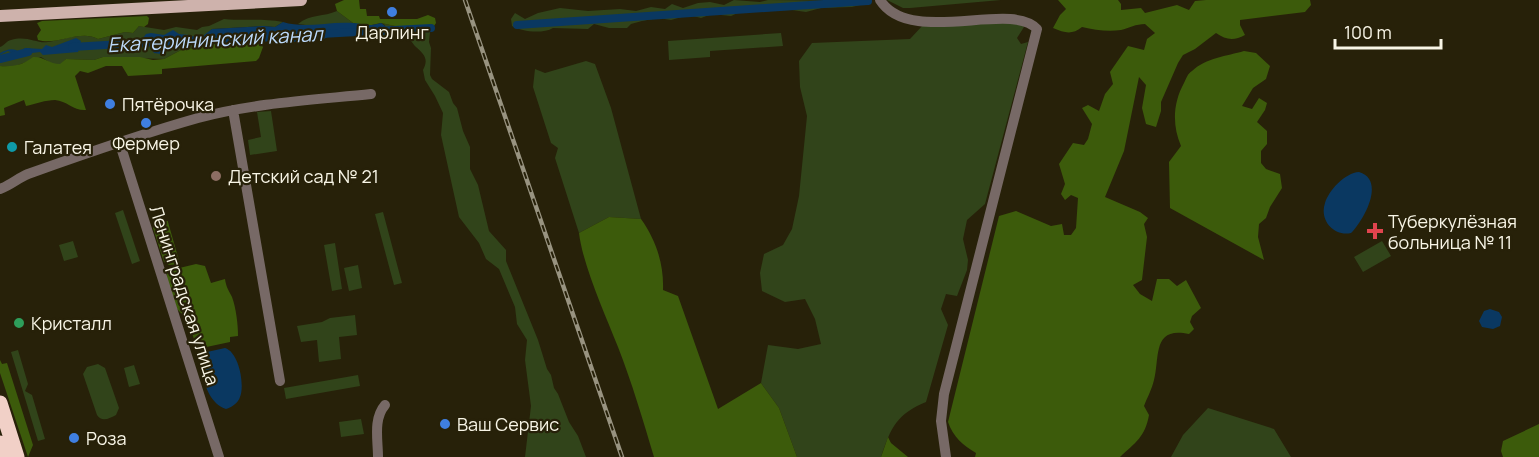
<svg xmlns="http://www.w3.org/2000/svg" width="1539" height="457" font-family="Manrope,sans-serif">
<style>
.green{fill:#31441a}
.forest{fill:#3c5b0b}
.water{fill:#0a3861}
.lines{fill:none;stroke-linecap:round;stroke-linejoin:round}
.canal{stroke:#0a3861;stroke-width:8}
.minor{stroke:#776966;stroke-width:10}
.major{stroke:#ceb2ac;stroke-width:12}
.highway{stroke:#f1d0c7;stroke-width:15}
.rail-casing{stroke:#989380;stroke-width:4.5}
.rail{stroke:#272109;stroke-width:2;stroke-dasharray:7;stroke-linecap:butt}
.shop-dot{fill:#3f7fe0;stroke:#272109;stroke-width:2}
.culture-dot{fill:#0f9aa8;stroke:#272109;stroke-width:2}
.education-dot{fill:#8d6e63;stroke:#272109;stroke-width:2}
.health-dot{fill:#e0444e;stroke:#272109;stroke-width:2}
.leisure-dot{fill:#2e9e5b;stroke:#272109;stroke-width:2}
.labels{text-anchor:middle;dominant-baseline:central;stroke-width:4.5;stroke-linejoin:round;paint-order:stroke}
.poi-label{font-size:18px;fill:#f8f5e6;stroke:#272109;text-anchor:start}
.street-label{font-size:18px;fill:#f8f5e6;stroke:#272109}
.water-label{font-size:20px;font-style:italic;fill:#bcdafb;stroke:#272109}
</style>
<rect width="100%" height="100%" fill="#272109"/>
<path class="green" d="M734,0L760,2L768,0L868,1V3L852,7L821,8L806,12L792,10L757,11L740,12L731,16L712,14L701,18L689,15L671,20L658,18L642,21L631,24L627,28H609L594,24L588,29L553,28C543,34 522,32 512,26L511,19L515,13L525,19L538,13L560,8L588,11L620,9L636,11L651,7L665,9L672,4L683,8L698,3L710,2L724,5Z
M887,0H1001L910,8H903Z
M337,11L353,23L314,26L298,24C310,14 324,17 337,11Z
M1017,18L1024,27L1017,38L1021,44L1028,42L985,204L967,220L963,239L968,260L967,270L957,296L946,294L941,309L948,325L926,402C897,414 891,427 881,457H797L779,408L761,383L768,345L798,349L821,344L815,319L805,299L785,302L762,291L760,273L764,254L783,245L792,229L799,196L807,116L800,87L799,61L812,43L910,39L923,25Z
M224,19C244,21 262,18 283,22L275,27L263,26L212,29L204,39L211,37L213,40L212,44L197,49L185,48L164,59L103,57L94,60L66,59L61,64H52L41,57L12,67L0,66V47C5,45 6,41 11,40C27,35 37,44 48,42C63,40 84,31 98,39L125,32L133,33L139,26L164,30L176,27L197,30L202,27L209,26Z
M381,23L404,28L416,25L430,32L429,42L431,48L430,75L432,79L449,92L453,103L457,108L463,131L470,147V169L478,185L489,231L506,250V261L538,340L547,369L551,375L554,388L558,394L569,422L578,436L586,457H525L531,406L525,360L527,340L517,324L515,307L499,269L486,259L479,243L459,217L441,135L443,113L435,96L425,80L423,70C429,59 424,54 416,47C411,42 410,37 402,36C386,32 378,46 362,33L384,35L385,25Z
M781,33L783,46L710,51V57L669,60L668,41Z
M586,61L595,64L611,108L641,219L609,217L579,233L555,158L558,148L551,143L533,87L535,69L545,73Z
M271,111L277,151L250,155L248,140L261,137L257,112Z
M123,210L140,261L132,264L115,213Z
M383,212L402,283L394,285L375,214Z
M73,241L78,257L64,261L59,245Z
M1382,241L1391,256L1363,272L1354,257Z
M335,243L342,289L332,291L324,245Z
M358,265L362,288L349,291L344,268Z
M355,315L357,335L339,337L341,359L319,362L317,340L301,342L297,326L322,322L330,318Z
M18,350L28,384L25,391L32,395L45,439L38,441L11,352Z
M98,364L105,368L119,408L116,415C110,418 102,423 97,415L83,374L87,367Z
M134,365L140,384L129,387L124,368Z
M358,375L360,386L286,399L284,388Z
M1208,408L1274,429L1291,457H1171L1183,435Z
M361,419L364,434L341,437L339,422Z"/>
<path class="forest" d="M344,0H359L360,9H366L367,16H379L380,19H417L428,15L435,18L436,23L430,32L416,25L404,28L381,23L367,26L353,23L337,11L335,4Z
M1058,0H1118L1121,4V10L1141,8L1145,13L1177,5L1189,10L1195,1L1206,0H1310L1311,5L1305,12L1240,20V25L1245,35C1234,41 1226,40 1216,33L1195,49L1183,55L1178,63L1161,102V111L1156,127L1146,124L1142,108L1146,85L1139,77L1124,151L1105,197L1140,212L1148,218L1144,224L1147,237L1142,280L1133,285L1140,294L1152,301L1157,279H1169L1177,286L1186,280L1201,308L1192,316L1190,322L1194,329L1189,334C1152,326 1160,357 1154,380C1152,389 1147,398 1144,406L1149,415C1145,437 1136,442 1120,457H975L976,453C963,445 953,437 948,422L999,216L1016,211L1051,226L1062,224L1064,235H1071L1076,228L1078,198L1071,195L1065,200L1061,194L1065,184L1059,164L1073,143L1084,145L1088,139L1092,124L1082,108L1088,105L1099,111L1105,94L1113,84L1110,72L1128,46L1144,50L1147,39L1155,33L1145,24C1136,24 1129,28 1121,30C1108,32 1095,30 1082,27C1072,35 1065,33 1053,28L1060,15L1066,9Z
M147,16L149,18L148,24L144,27L139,26L133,33L125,32L98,39C80,29 57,46 38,40L37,36L41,30L37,23L42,21Z
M259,42L263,47L259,58L256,61L162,69V74L128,76L122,66H106L88,73L80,71L75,76L86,110C74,111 67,101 55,100C46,100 35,104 26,106L24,100L4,108L5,115L0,116V66C13,67 23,65 33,57C43,56 49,64 60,64L66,59L94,60L103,57H140L153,60L164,59L185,48L197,49L212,44L226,45Z
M1244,51L1256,53L1270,66L1266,79L1253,88L1242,106L1252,109L1259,98L1267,103L1265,110L1257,122L1267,131V144L1261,151V163L1266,169L1280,174L1282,188L1270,207L1266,218L1259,224L1258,237L1264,260L1170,208L1169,162L1181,146C1172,125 1173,103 1184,83C1186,79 1188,73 1192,71C1206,58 1227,56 1244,51Z
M609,217L641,219C656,240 664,264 663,290L678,296L718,409L761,383L779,408L797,457H654C643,420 632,383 618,347C605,314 583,266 579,233Z
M168,221V222L180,264L169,265L164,262L153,228L156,222Z
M196,264L205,266L211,283L225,279C226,287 229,291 232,297C236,308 238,324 238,336L230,337V342L197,349L188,320L175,307L167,280V274L171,270Z
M0,360L2,364L7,363L33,445L28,457L0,373Z
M1539,424V457H1503L1501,451L1503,441Z
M888,437L891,443L908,457H881Z"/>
<path class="water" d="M283,22C306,29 329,21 353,23C366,24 367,27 381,23L388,28L384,35C359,37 347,24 324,39L318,37L294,42L283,40L226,45L212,44L213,40L211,37L204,39V35L212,29L263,26L275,27Z
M173,30L179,34L189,35L191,38L188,48C175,46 172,43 161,54L154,53L147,41L140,42L146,34L151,33L164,35Z
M76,38L81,41L78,52L43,55L40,52L16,55L8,51L0,55V53C6,50 13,47 19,52L25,48L42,49L46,45L52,47Z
M1359,172C1386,180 1364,220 1351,233C1334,237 1319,220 1325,203C1329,190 1345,173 1359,172Z
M1490,309L1499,312L1502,317L1500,326L1493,329L1482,327L1479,321L1484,311Z
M225,348C239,352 245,385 240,397C238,403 232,407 226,409C207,404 196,368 207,352Z"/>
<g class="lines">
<path class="canal" d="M517,25L868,1
M321,34L431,28
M180,41L222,39
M72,47L156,42
M0,59L28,52"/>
<path class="minor" d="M880,0C910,47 1011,0 1037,29L944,394L941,421L946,457
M233,110L280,381
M120,144L219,457
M0,189C11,185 18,178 28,174C84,154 141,134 198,118C254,103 313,100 371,94
M378,457C378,440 373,419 385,405"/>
<path class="major" d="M0,16L301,0"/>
<path class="highway" d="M0,403L17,457
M0,443L5,457"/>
<defs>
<path id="rail" d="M465,0L622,457"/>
</defs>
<use href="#rail" class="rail-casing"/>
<use href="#rail" class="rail"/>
</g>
<g class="shop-dot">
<circle cx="392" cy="12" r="6"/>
<circle cx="110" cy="104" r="6"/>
<circle cx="146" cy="123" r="6"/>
<circle cx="445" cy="424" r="6"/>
<circle cx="74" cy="438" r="6"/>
</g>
<circle class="culture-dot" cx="12" cy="147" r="6"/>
<circle class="education-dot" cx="216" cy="176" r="6"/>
<path class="health-dot" d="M1372 222h6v6h6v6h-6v6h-6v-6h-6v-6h6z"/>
<circle class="leisure-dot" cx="19" cy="323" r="6"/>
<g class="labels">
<g class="poi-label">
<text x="392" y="32" text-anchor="middle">Дарлинг</text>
<text x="122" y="104">Пятёрочка</text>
<text x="146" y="143" text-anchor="middle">Фермер</text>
<text x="24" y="147">Галатея</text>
<text x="228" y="176">Детский сад № 21</text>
<text x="1388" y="221">Туберкулёзная<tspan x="1388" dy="21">больница № 11</tspan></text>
<text x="31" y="323">Кристалл</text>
<text x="457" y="424">Ваш Сервис</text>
<text x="86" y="438">Роза</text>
</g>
<g class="street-label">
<text transform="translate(185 295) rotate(72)">Ленинградская улица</text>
</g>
<g class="water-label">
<text transform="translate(215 39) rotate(-3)">Екатерининский канал</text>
</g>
</g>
<path d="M1335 39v9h106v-9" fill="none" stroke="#f8f5e6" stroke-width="3"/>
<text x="1344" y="39" font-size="18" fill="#f8f5e6" stroke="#272109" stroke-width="4.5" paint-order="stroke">100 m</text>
</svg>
